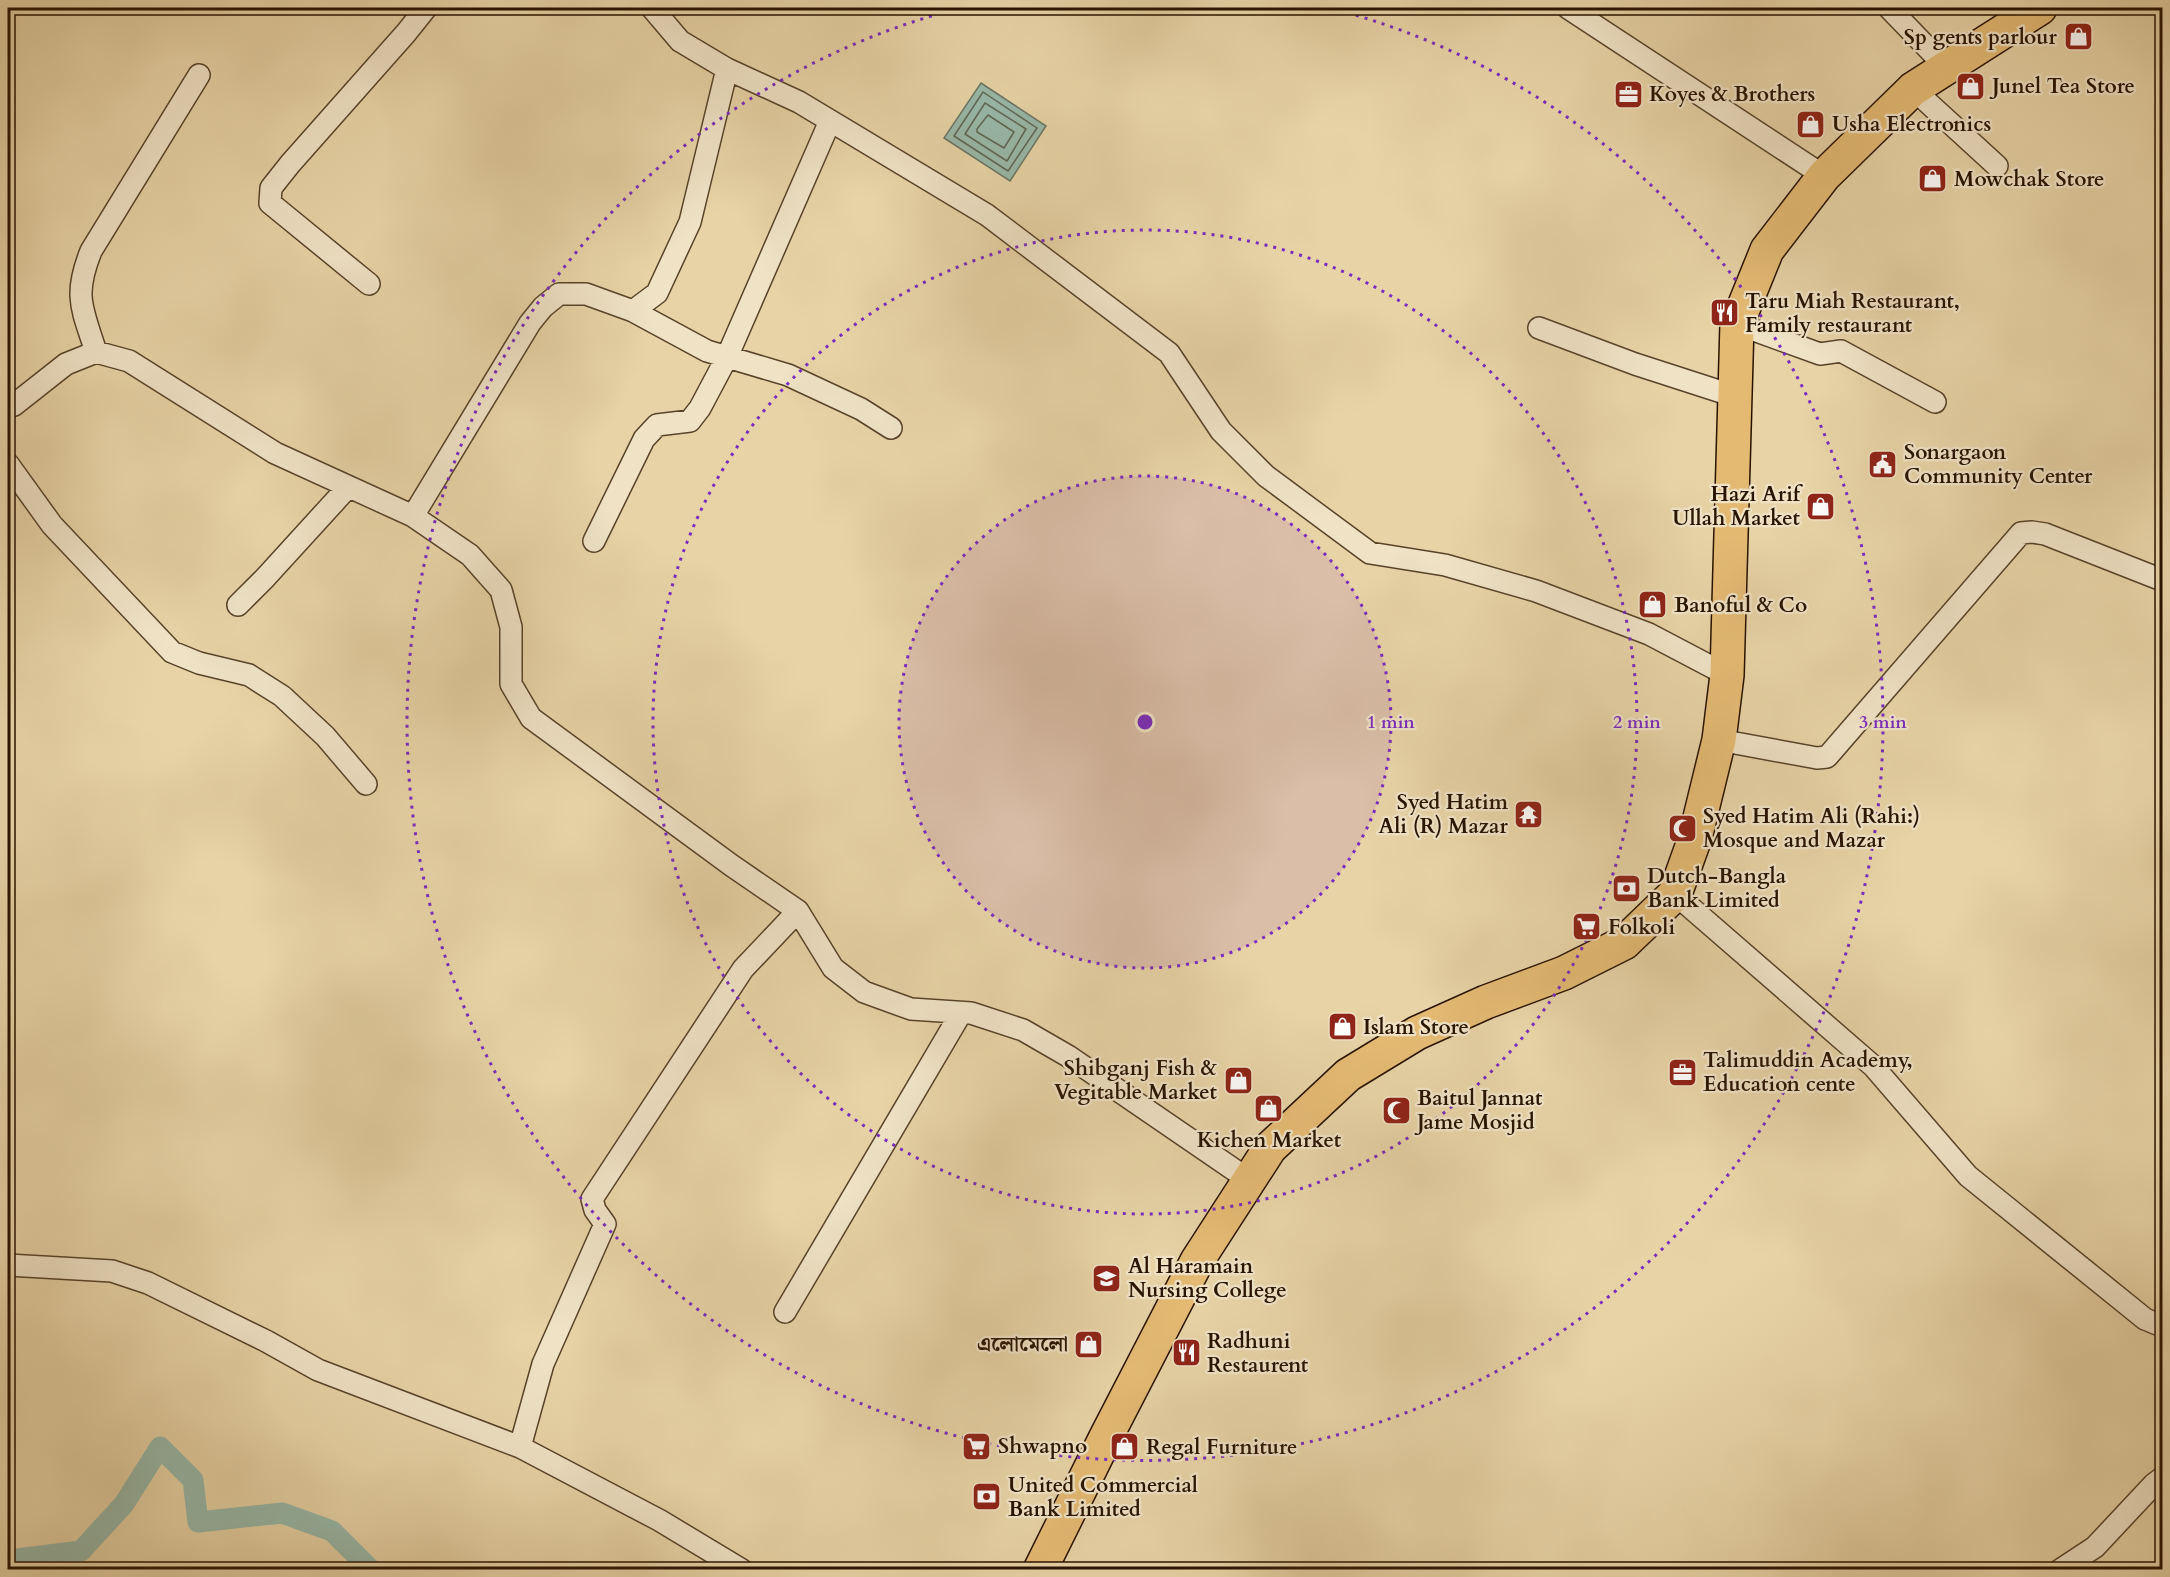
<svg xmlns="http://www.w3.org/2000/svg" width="2170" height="1577" font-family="Cardo,'Noto Serif Bengali',serif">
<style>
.water{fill:#97b8a8;stroke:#6b7665;stroke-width:1.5}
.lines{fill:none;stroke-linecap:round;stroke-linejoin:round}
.shore{stroke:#606654;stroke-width:1.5}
.canal{stroke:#97b8a8;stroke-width:21}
.minor-casing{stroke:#58432a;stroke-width:24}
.trunk-casing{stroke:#281301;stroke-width:36}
.minor{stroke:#efe2c5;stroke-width:21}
.trunk{stroke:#e4ba73;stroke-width:33}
.ring{fill:none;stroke:#7b2cbf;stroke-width:3;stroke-dasharray:3 6}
.labels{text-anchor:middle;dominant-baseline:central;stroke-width:4.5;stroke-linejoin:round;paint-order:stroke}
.poi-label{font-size:21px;font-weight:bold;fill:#281301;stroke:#efe2c5;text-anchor:start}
.centre{fill:#7b2cbf;stroke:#efe2c5;stroke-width:3}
.ring-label{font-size:18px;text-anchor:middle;font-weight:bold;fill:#7b2cbf;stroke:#efe2c5;stroke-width:4.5;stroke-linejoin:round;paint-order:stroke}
</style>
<rect width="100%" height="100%" fill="#e7d3a6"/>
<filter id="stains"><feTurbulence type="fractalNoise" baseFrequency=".00333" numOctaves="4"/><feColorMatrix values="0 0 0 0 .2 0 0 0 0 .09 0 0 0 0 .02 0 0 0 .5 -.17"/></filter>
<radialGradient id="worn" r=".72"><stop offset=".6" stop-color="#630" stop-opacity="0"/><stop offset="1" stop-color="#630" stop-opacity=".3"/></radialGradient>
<path class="water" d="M981,83L1046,126L1010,181L944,138Z"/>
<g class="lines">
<path class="shore" d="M983,92L1037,128L1008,171L954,136Z
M985,103L1026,129L1007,161L965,134Z
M988,115L1014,132L1004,148L977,132V129Z"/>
<path class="canal" d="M8,1560L81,1551L124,1504L160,1447L193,1480L198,1522L282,1513L332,1531L371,1570"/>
<defs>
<path id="minor" d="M652,8L680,41L727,69L799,102L987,215L1169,353L1221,431L1266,476L1370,553L1445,565L1536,591L1649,634L1727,675
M1568,8L1824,176
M1889,8L1946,67
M1913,89L1997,166
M369,284L270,203L271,188L290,164L406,33L426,8
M633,311L657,293L690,222L727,69
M1737,324L1820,354L1841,351L1935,402
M1539,328L1635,364L1734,396
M96,352C82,308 73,296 91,251L199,75
M8,407L14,405L66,364L96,352L129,361L275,453L413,516L470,555L501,590L511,627V684L531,718L731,865L798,911L833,968L864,992L911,1009L971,1013L1023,1030L1068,1056L1249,1180
M8,464L52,525L172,652L199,663L249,675L282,696L325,736L366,784
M413,516L530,323L543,307L559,294H586L633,311L707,351L788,375L861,409L891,428
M594,541L644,439L657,425L690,421L700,408L727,357L830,121
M238,605L265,578L348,487
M1719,740L1817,758L1827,757L2021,533L2032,532L2045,534L2162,580
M1675,894L1873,1066L1968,1176L2145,1319L2162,1326
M8,1265L112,1271L148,1283L266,1341L318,1370L520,1447L659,1520L742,1570
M785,1312L961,1013
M520,1447L543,1364L605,1224L595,1210L592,1199L743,969L798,911
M2060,1570L2095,1547L2154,1484L2162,1478"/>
<path id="trunk" d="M1040,1570L1106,1437L1197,1261L1270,1148L1348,1075L1417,1033L1486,1002L1564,973L1624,943L1675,894L1695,838L1719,740L1727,675L1737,324L1767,250L1824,176L1913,89L2040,8"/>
</defs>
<use href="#minor" class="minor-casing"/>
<use href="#trunk" class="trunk-casing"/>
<use href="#minor" class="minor"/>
<use href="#trunk" class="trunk"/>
</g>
<circle cx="1145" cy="722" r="246" fill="#7b2cbf" fill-opacity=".12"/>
<g class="ring">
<circle cx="1145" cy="722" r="246"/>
<circle cx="1145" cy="722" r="492"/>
<path d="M1330 8A738 738 0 1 1 960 8"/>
</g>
<defs>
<symbol id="shop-square" viewBox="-11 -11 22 22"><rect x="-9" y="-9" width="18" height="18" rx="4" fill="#8f2418" stroke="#efe2c5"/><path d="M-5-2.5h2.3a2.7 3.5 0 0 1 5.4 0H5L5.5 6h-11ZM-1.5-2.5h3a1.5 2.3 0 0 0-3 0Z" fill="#fff"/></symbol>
<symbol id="office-square" viewBox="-11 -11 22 22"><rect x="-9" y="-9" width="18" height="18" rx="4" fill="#8f2418" stroke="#efe2c5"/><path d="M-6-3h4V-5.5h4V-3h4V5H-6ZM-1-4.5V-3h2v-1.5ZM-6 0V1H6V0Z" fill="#fff"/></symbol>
<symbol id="restaurant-square" viewBox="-11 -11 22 22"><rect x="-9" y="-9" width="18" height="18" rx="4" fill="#8f2418" stroke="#efe2c5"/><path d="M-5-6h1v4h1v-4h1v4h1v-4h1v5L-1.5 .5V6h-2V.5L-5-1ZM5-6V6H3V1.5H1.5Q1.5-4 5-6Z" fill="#fff"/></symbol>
<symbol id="civic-square" viewBox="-11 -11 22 22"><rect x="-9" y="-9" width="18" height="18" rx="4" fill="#8f2418" stroke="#efe2c5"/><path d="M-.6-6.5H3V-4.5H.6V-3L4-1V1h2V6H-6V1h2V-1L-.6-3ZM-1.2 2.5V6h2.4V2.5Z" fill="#fff"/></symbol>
<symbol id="temple-square" viewBox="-11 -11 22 22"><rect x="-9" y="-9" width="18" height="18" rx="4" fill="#8f2418" stroke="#efe2c5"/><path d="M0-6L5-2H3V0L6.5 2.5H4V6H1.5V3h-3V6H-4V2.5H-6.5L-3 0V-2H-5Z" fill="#fff"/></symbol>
<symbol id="mosque-square" viewBox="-11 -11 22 22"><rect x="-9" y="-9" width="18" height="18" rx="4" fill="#8f2418" stroke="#efe2c5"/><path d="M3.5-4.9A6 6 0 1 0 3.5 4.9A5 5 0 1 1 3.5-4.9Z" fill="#fff"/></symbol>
<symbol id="bank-square" viewBox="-11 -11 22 22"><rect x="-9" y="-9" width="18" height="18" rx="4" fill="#8f2418" stroke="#efe2c5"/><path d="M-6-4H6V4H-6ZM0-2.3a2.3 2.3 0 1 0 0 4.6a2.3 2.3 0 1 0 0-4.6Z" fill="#fff"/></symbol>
<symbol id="supermarket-square" viewBox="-11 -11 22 22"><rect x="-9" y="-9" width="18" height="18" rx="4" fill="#8f2418" stroke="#efe2c5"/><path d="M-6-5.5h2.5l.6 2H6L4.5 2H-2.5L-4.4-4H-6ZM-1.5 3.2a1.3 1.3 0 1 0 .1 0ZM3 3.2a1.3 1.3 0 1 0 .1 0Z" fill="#fff"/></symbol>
<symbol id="university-square" viewBox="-11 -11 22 22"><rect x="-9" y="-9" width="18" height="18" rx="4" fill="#8f2418" stroke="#efe2c5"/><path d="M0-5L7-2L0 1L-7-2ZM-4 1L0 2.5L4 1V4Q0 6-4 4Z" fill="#fff"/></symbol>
</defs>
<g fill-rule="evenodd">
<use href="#shop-square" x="2062" y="20" width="33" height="33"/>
<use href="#shop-square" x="1954" y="70" width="33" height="33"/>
<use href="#office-square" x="1612" y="78" width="33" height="33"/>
<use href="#shop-square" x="1794" y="108" width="33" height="33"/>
<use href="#shop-square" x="1916" y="162" width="33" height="33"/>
<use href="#restaurant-square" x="1708" y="296" width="33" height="33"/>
<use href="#civic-square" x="1866" y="448" width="33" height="33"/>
<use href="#shop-square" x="1804" y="490" width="33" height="33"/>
<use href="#shop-square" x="1636" y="588" width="33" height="33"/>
<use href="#temple-square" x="1512" y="798" width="33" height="33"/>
<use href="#mosque-square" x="1666" y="812" width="33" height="33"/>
<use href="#bank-square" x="1610" y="872" width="33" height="33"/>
<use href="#supermarket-square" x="1570" y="910" width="33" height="33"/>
<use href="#shop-square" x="1326" y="1010" width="33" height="33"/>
<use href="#office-square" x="1666" y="1056" width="33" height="33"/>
<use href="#shop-square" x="1222" y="1064" width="33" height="33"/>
<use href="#shop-square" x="1252" y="1092" width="33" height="33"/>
<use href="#mosque-square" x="1380" y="1094" width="33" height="33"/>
<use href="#university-square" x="1090" y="1262" width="33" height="33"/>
<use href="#shop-square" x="1072" y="1328" width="33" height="33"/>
<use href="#restaurant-square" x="1170" y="1336" width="33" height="33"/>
<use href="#supermarket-square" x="960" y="1430" width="33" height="33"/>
<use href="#shop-square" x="1108" y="1430" width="33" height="33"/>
<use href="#bank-square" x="970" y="1480" width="33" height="33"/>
</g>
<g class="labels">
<g class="poi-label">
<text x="2057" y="37" text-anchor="end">Sp gents parlour</text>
<text x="1992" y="86">Junel Tea Store</text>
<text x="1649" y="94">Koyes &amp; Brothers</text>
<text x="1832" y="124">Usha Electronics</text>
<text x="1954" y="179">Mowchak Store</text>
<text x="1745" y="301">Taru Miah Restaurant,<tspan x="1745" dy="24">Family restaurant</tspan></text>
<text x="1904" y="452">Sonargaon<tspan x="1904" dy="24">Community Center</tspan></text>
<text x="1800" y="494" text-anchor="end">Hazi Arif<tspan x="1800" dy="24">Ullah Market</tspan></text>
<text x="1674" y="605">Banoful &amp; Co</text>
<text x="1508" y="802" text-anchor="end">Syed Hatim<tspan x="1508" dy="24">Ali (R) Mazar</tspan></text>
<text x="1703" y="816">Syed Hatim Ali (Rahi:)<tspan x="1703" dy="24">Mosque and Mazar</tspan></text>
<text x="1647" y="876">Dutch-Bangla<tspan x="1647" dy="24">Bank Limited</tspan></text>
<text x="1608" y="927">Folkoli</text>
<text x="1363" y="1027">Islam Store</text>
<text x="1703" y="1060">Talimuddin Academy,<tspan x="1703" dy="24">Education cente</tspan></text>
<text x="1217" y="1068" text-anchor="end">Shibganj Fish &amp;<tspan x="1217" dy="24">Vegitable Market</tspan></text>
<text x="1417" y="1098">Baitul Jannat<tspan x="1417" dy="24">Jame Mosjid</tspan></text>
<text x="1269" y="1140" text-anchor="middle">Kichen Market</text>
<text x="1128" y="1266">Al Haramain<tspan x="1128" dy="24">Nursing College</tspan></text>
<text x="1207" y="1341">Radhuni<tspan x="1207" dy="24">Restaurent</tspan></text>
<text x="1068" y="1344" text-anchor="end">এলোমেলো</text>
<text x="998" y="1446">Shwapno</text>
<text x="1146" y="1447">Regal Furniture</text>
<text x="1008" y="1485">United Commercial<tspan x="1008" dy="24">Bank Limited</tspan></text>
</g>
</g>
<circle cx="1145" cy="722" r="9" class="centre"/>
<g class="ring-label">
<text x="1391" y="728">1 min</text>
<text x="1637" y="728">2 min</text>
<text x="1883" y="728">3 min</text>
</g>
<rect width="2170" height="1577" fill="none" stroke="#e7d3a6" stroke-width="30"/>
<rect x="9" y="9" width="2152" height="1559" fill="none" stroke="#281301" stroke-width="3"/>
<rect x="15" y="15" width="2140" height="1547" fill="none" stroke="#281301" stroke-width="1.5"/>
<rect width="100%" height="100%" filter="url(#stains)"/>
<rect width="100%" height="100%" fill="url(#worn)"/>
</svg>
